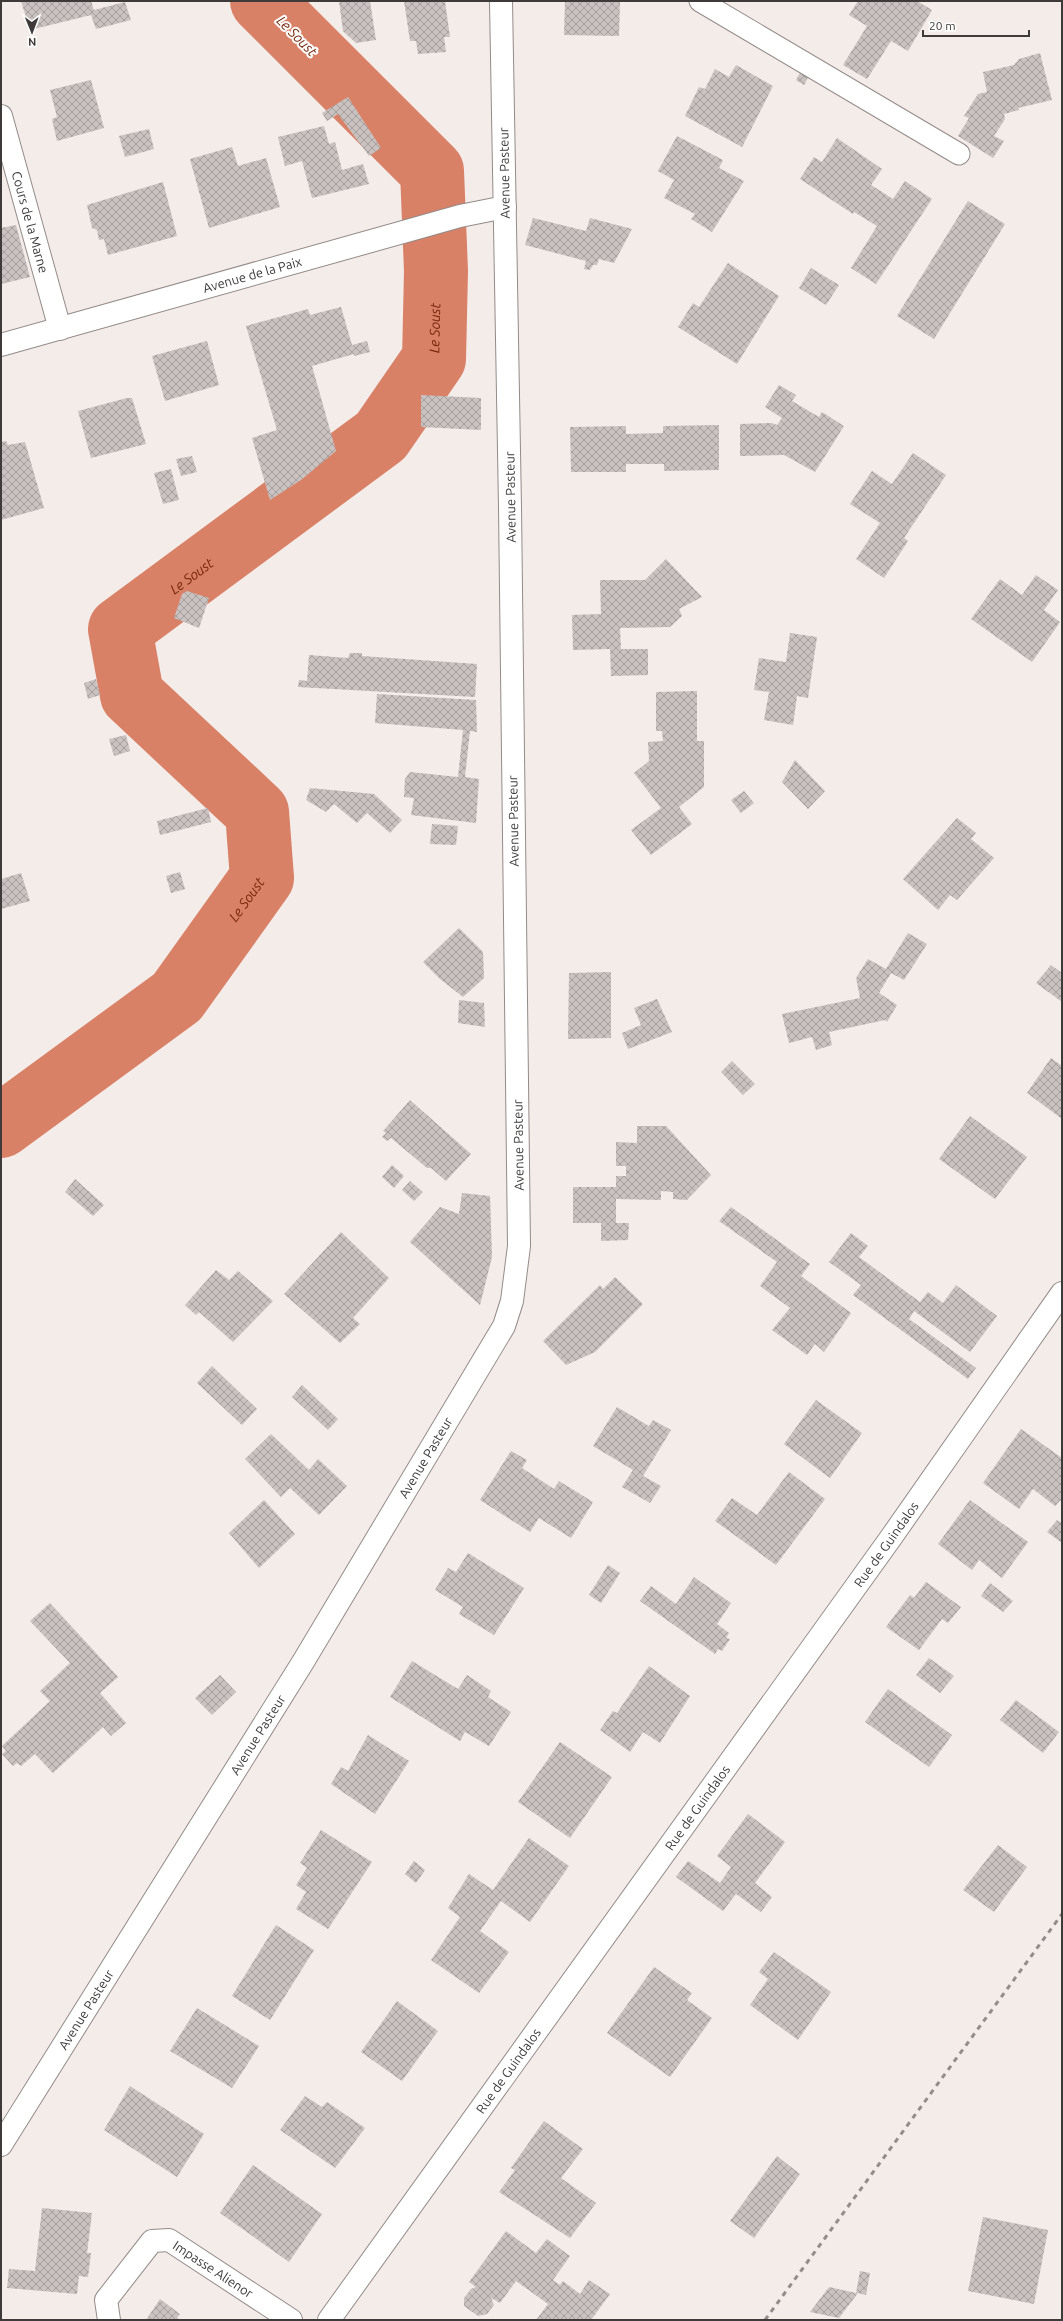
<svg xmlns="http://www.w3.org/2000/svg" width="1063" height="2321" font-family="Ubuntu,sans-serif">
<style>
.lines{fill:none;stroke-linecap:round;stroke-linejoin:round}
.river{stroke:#d98167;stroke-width:64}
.building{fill:url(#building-cross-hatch)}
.service-casing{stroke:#938b89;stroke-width:23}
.minor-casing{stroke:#938b89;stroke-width:24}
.tertiary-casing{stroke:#938b89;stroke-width:24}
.service{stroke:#fff;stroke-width:21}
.minor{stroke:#fff;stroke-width:22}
.tertiary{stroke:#fff;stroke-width:22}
.rail{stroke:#928c8a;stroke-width:3;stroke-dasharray:5 5;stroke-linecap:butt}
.labels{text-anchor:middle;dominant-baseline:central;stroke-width:4;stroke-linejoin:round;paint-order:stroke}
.street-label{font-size:13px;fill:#3d3a39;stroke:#fff}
.water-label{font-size:14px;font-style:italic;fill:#75260c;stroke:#fff}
</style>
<defs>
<pattern id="building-cross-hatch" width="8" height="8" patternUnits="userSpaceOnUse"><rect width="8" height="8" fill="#c9c2c0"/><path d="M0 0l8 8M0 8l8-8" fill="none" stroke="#a49f9d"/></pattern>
</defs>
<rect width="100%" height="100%" fill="#f4ece9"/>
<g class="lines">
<path class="river" id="s1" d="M1,1126L177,997L262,878L257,812L132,695L120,629L381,436L434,359L436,271L432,171L262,1"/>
</g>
<path class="building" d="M21,1H91L94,10L125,2L131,20L96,29L91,15L30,30Z
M339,1H370L376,40L356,43L343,31Z
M404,1H445L450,37H444L446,52L418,54L416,41H410Z
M565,1H620L619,36L564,35Z
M858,1H917L932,10L908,51L891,41L867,79L843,65L867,26L849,15Z
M1040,53L1052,100L1018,108L1019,110L1004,114L1005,119L994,136L1004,141L993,158L958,136L969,118L964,116L978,94L987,92L983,72L1014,65L1019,59Z
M736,65L773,86L742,147L685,116L699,87L705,89L715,69L729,77Z
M801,71L809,76L804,85L796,80Z
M91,80L104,128L57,141L52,119L57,117L50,90Z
M348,97L381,148L369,156L338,114L327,121L322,113Z
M324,126L329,144L335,142L342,170L363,164L369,184L312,198L302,161L285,166L278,137Z
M149,129L154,149L125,157L119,136Z
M677,136L723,160L719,168L744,181L712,232L691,219L695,214L664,198L674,180L658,171Z
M837,138L882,169L871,185L893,199L905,181L932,199L876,284L851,268L877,226L854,212L853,214L800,179L814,157L822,162Z
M232,147L238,166L266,158L280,207L209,228L190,159Z
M163,182L177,236L108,255L104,239L99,240L97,230L92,228L87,205Z
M968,201L1005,224L934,339L897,316Z
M533,218L586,231L590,218L632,229L614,263L599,259L597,265H593L590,270L584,269L586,261L525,245Z
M16,225L30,277L1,284V228Z
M728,263L779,296L737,364L678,327L693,303L699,307Z
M811,268L839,285L826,305L799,288Z
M341,307L352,345L367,341L370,352L354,356V354L312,366L336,451L301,480L270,500L252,438L277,430L246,326L308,309L310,315Z
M207,341L219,385L165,401L152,356Z
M779,385L796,395L792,401L819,417L822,412L844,426L815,472L784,455L740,456V424L772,423L777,425L782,418L765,407Z
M421,395L481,398V430L421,427Z
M127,398H132L146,444L91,458L78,411Z
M719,425V470L664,471V464H626V472H571L570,427L626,426V434L663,433V426Z
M6,441L8,445L25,442L44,508L1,520V442Z
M913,453L946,475L904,538L908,541L884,578L856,559L880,523L850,504L872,471L892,484Z
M192,456L197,472L181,476L176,459Z
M171,469L179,500L163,504L154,473Z
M666,559L702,597L679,609L682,616L670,627L620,628L621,649H648V675L611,676L610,649L573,650L572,615L601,614L600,580H645Z
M1036,575L1058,590L1044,610L1060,622L1032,662L971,619L1000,579L1022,595Z
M187,591L209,598L199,628L174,618L182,594Z
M790,633L817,637L808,698L797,696L793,725L764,720L769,692L754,690L759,658L786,662Z
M350,653H362V656L477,664L475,697L298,687L299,680L307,681L309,655L348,658Z
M96,679L100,695L88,699L84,683Z
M697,691V741H704V787L679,807L692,824L651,855L631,830L661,808L634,773L649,761L648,742L663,741L662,731H656V692Z
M377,694L476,700L477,732L470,731L465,777L479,779L476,823L411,815L414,798L404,797L405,779L410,772L458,777L463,730L375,723Z
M126,735L130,751L114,756L109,739Z
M795,760L825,791L808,809L782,782Z
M310,788L374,794L402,820L390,833L367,813L357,823L334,804L326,812L306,800Z
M744,791L754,803L741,813L731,800Z
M208,808L211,822L160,835L157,821Z
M957,818L976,833L971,839L994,858L957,900L950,895L938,910L903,879Z
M432,824L458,826L456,845L430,844Z
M180,872L185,889L171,893L166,876Z
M21,873L30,901L1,909V879Z
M459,928L483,952L484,978L463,997L440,979L423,962Z
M908,933L927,944L904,980L891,973L879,993L897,1005L887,1022L885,1020L829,1032L832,1045L816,1050L812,1037L789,1043L782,1014L860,998L856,978L868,959L886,969Z
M1051,965L1062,973V1002L1036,983Z
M611,972V1038L568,1039L569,973Z
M657,999L672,1032L628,1049L622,1033L641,1025L634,1008Z
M459,1000L484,1003L485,1027L458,1023Z
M1051,1058L1062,1066V1119L1027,1093Z
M732,1061L755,1084L743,1095L721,1072Z
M410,1100L471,1154L446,1181L431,1168H427L391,1138L387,1141L382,1137L386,1133L383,1131Z
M970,1116L1027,1157L995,1199L939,1159Z
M637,1126H666L711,1175L687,1200L673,1199V1192L661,1191V1200L616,1199V1223H629L628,1240L601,1241V1223H573V1187H616V1176H626V1166H616V1142L637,1143Z
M392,1165L404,1176L394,1188L382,1177Z
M75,1179L104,1205L93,1216L65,1192Z
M410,1181L423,1192L414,1201L402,1190Z
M462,1193L490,1196L492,1257L480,1305L410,1242L440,1207L459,1214Z
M731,1207L810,1264L801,1276L851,1313L824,1352L815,1344L807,1355L772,1330L790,1308L760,1286L777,1262L719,1221Z
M341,1232L389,1278L353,1318L360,1324L340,1343L284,1294Z
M851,1233L868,1246L859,1257L920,1302L928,1292L943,1303L956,1285L997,1316L970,1352L914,1311L909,1319L976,1368L968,1379L853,1295L861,1285L829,1262Z
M216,1270L229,1280L238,1271L273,1301L233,1342L199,1312L196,1315L185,1305Z
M615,1277L643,1304L595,1352L566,1365L543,1341L600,1285L603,1289Z
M212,1366L257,1409L242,1425L197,1383Z
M302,1385L338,1419L328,1430L292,1397Z
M816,1400L862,1433L830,1478L784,1444Z
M617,1407L649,1426L653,1420L671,1430L643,1476L661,1486L650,1503L622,1487L633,1470L593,1446Z
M1021,1429L1062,1458V1501L1061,1500L1055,1506L1033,1489L1019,1509L983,1483Z
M271,1434L309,1470L318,1459L347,1486L319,1515L290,1488L281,1497L245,1459Z
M511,1451L527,1460L522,1468L554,1489L559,1481L593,1502L571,1538L539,1518L530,1532L480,1500Z
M789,1472L825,1499L776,1565L715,1521L732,1498L757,1515Z
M264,1500L295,1534L259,1568L229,1533Z
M970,1500L1028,1542L1002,1578L979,1560L972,1570L938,1544Z
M1057,1520L1062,1523V1543L1047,1532Z
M468,1553L524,1588L494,1635L459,1614L463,1607L435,1590L448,1568L456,1572Z
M608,1565L620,1573L601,1603L589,1595Z
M694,1577L731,1603L717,1624L729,1633L726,1638L730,1639L722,1651L718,1649L715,1654L640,1601L651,1586L676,1604Z
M926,1582L961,1607L948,1623L942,1619L919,1650L886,1627L910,1595L914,1598Z
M990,1583L1013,1601L1003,1612L981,1596Z
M50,1603L118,1677L100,1693L126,1723L111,1736L103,1727L53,1773L35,1754L21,1766L17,1763L13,1766L2,1754L6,1751L2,1746L50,1701L40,1691L70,1663L30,1621Z
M929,1658L954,1676L940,1693L916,1675Z
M412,1661L458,1689L467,1675L491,1691L488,1697L511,1712L489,1746L465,1732L460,1741L390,1697Z
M649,1666L690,1696L660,1743L643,1732L630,1752L600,1730L613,1711L617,1713Z
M220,1675L236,1692L212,1715L195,1698Z
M888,1689L952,1735L929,1767L865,1722Z
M1016,1700L1059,1732L1043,1753L1000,1720Z
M368,1735L409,1761L375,1814L331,1784L341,1767L348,1771Z
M560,1742L612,1777L570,1838L518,1802Z
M748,1814L785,1842L755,1883L772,1897L761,1912L736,1894L723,1911L676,1877L688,1861L720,1883L731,1867L717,1856Z
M321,1830L372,1862L328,1929L296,1909L306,1892L296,1885L307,1868L300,1863Z
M529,1838L569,1866L530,1922L501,1901L480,1931L509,1952L479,1993L431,1960L460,1917L448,1908L469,1874L493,1890Z
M998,1845L1027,1867L994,1912L963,1890Z
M414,1861L425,1870L416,1883L405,1874Z
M276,1925L314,1950L270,2020L232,1996Z
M774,1952L831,1992L798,2040L750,2005L768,1979L759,1972Z
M654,1967L692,1993L687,2000L712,2018L670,2077L607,2033Z
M397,2001L438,2031L402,2081L361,2052Z
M197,2008L259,2046L232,2088L170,2051Z
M130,2086L204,2134L177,2177L104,2130Z
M305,2096L322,2107L327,2102L365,2128L335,2168L280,2130Z
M544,2121L583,2149L561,2178L596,2203L570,2238L499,2192L515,2170L511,2168Z
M777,2156L800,2174L754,2238L730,2221Z
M253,2165L322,2214L289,2262L220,2213Z
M42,2208L92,2213L87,2253H91L88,2277L79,2276L77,2294L7,2288L9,2269L35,2271Z
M983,2217L1048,2230L1034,2304L968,2291Z
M506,2231L536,2253L547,2239L570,2256L553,2280L560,2285L563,2281L580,2294L589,2280L610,2294L591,2320H536L548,2304L516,2281L500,2303L491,2298L494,2305L487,2314L478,2316L464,2306V2298L471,2289L476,2287L469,2282Z
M860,2271L870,2273L866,2295L858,2293L839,2318L810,2312L829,2287L856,2293Z
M160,2299L180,2314L177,2318L180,2320H146Z"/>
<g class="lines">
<defs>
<path id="service" d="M700,1L959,154"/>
<g id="minor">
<path id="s2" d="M1,116L60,329"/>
<path id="s3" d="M1,345L460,216L505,207"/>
<path id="s4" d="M109,2320L106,2300L152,2241L169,2240L291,2320"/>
<path id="s5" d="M329,2320L890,1539L1062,1293"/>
</g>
<g id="tertiary">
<path id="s6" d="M1,2145L303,1662L504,1326L512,1301L519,1246L510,507L501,1"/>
</g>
</defs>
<use href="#service" class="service-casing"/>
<use href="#minor" class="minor-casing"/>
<use href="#tertiary" class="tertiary-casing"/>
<use href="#service" class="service"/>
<use href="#minor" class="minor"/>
<use href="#tertiary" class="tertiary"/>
<path class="rail" d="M765,2320L1062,1914"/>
</g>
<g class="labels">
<g class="street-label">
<text transform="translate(504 173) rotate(-91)">Avenue Pasteur</text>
<text stroke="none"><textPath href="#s2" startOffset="110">Cours de la Marne</textPath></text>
<text stroke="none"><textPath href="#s3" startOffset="261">Avenue de la Paix</textPath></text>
<text transform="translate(510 497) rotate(-91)">Avenue Pasteur</text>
<text transform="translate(513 821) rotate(-91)">Avenue Pasteur</text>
<text transform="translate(518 1145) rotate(-91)">Avenue Pasteur</text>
<text stroke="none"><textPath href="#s6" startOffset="808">Avenue Pasteur</textPath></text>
<text stroke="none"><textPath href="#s5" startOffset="955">Rue de Guindalos</textPath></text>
<text stroke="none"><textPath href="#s6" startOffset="484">Avenue Pasteur</textPath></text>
<text stroke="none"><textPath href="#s5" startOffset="631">Rue de Guindalos</textPath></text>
<text stroke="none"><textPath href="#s6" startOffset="160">Avenue Pasteur</textPath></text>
<text stroke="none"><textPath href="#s5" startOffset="307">Rue de Guindalos</textPath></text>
<text stroke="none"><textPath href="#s4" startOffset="165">Impasse Alienor</textPath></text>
</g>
<g class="water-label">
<text transform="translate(297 36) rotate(45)">Le Soust</text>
<text stroke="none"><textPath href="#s1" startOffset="1118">Le Soust</textPath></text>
<text stroke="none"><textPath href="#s1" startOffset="758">Le Soust</textPath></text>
<text stroke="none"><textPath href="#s1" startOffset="338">Le Soust</textPath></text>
</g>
</g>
<rect width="1063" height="2321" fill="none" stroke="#3d3a39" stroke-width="4"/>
<g transform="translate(32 32) rotate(179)" stroke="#ffffff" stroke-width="3" paint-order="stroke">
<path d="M0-3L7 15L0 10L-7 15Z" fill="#3d3a39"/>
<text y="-6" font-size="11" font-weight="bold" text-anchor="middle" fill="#3d3a39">N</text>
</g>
<path d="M923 30v6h106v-6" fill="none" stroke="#3d3a39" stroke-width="2"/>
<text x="929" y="30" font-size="12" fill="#3d3a39" stroke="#ffffff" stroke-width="3" paint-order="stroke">20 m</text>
</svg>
